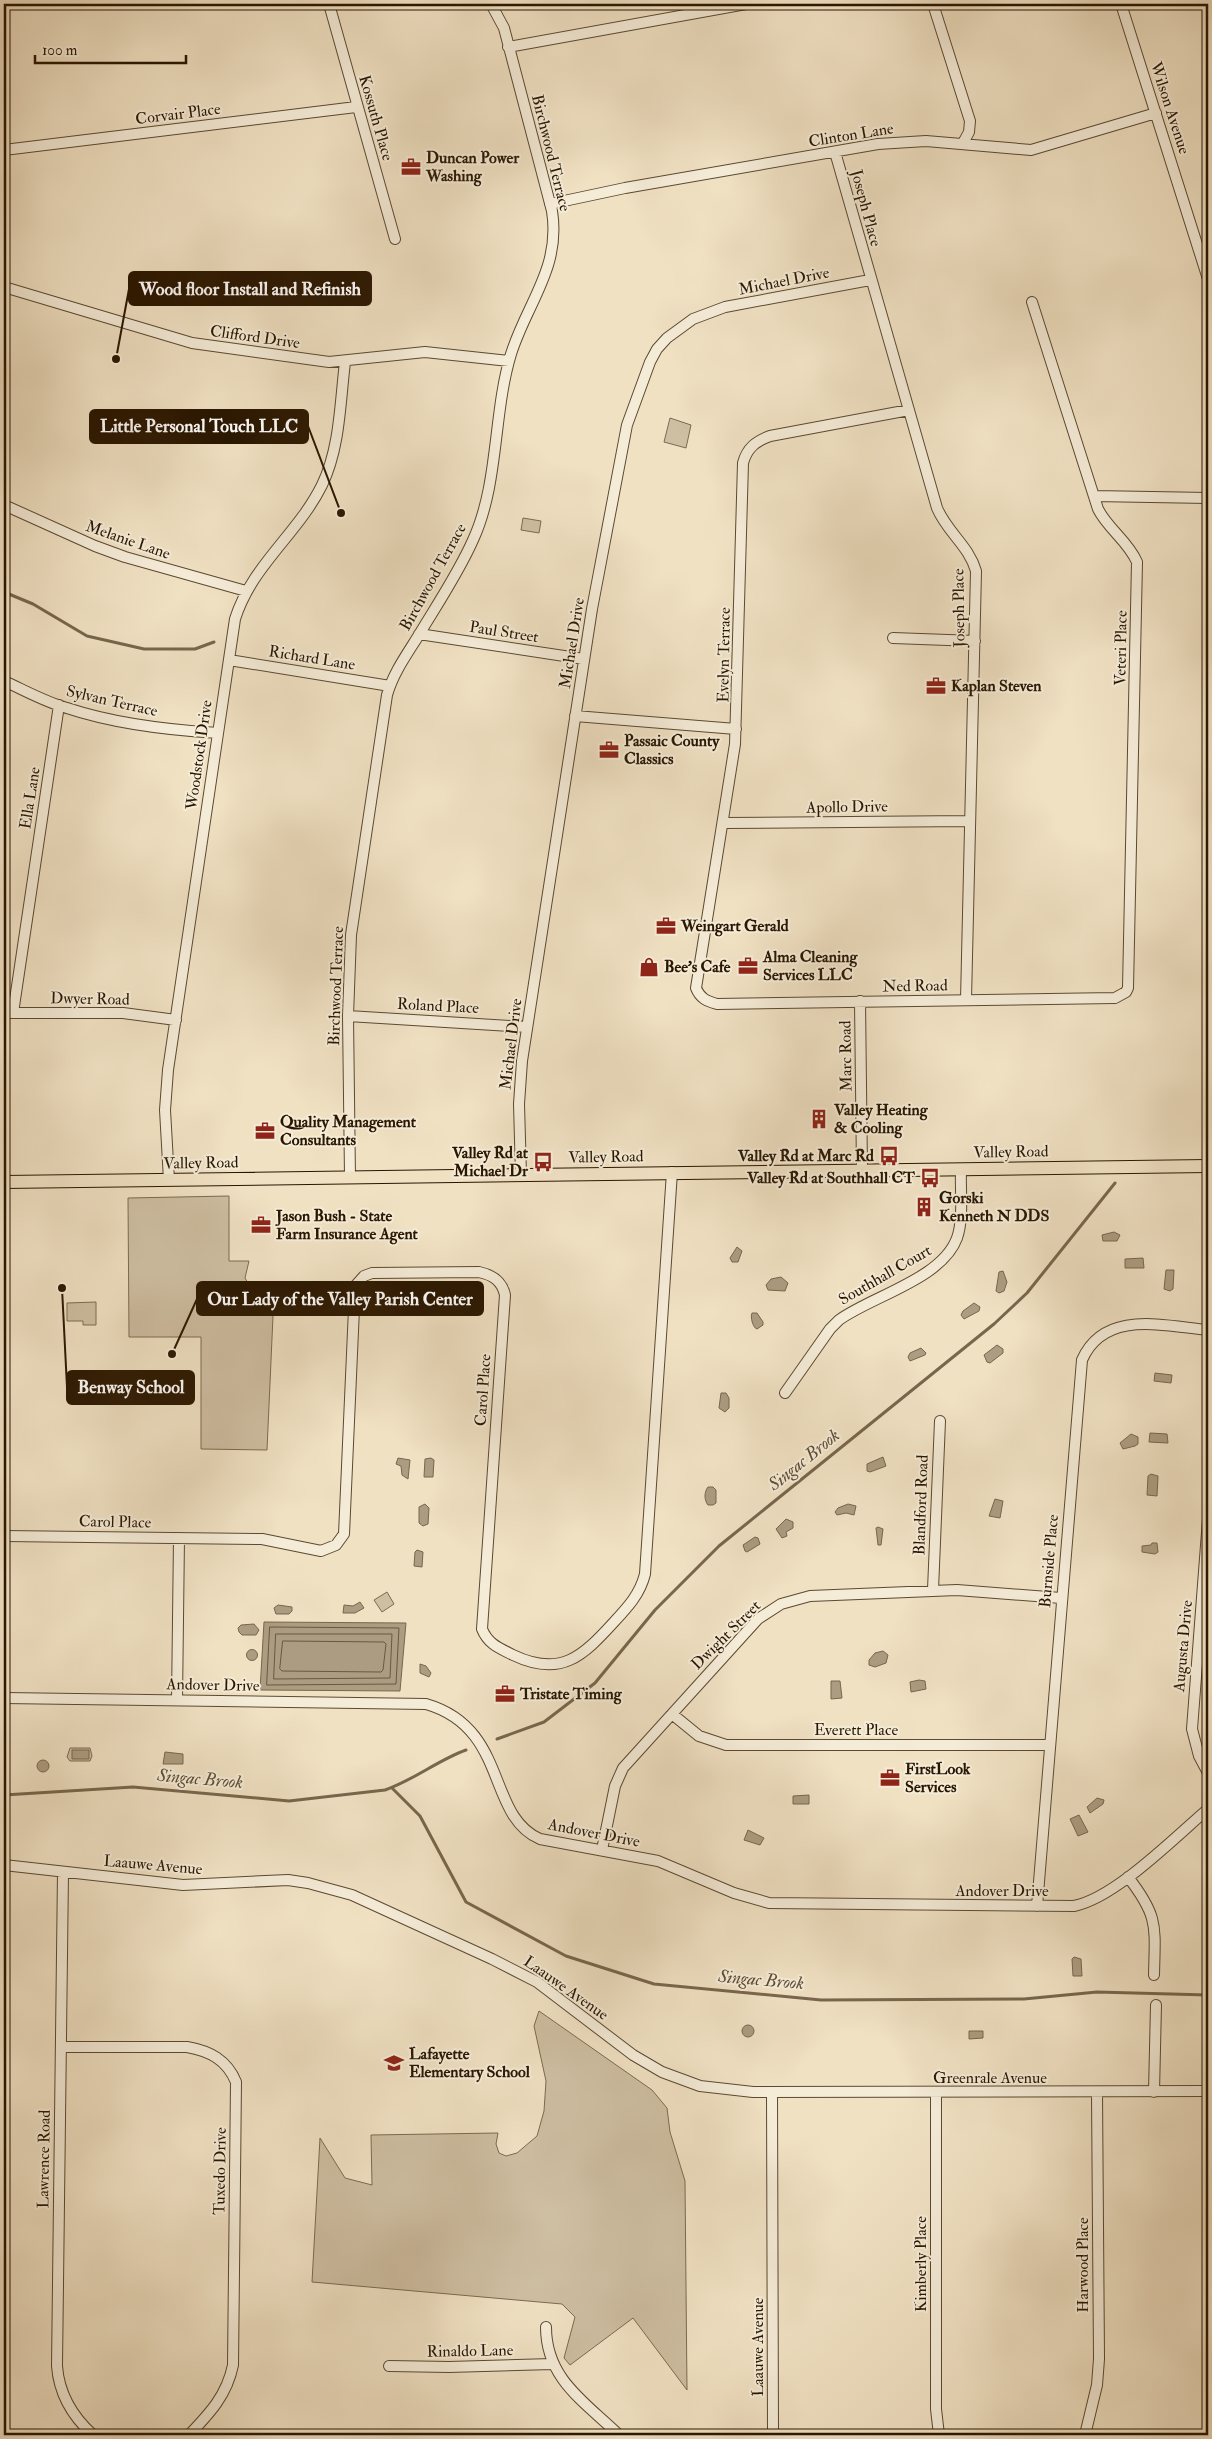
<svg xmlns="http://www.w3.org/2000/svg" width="1212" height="2439" font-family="'IM FELL Double Pica',serif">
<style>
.green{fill:#cebea2;stroke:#7c6a51}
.water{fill:#ac9c81;stroke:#78664d}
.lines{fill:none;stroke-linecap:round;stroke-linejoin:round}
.shore{stroke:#6a5940;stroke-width:1}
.stream{stroke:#78664d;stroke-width:3}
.minor-casing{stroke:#5b4931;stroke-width:12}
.major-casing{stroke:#291600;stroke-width:14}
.minor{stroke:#f5ecd8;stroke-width:10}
.major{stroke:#f0e1c3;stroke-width:12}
.labels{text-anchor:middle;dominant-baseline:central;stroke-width:4;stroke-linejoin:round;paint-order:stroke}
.street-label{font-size:16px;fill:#291600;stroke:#f5ecd8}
.poi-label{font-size:16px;font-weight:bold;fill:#291600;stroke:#f5ecd8;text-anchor:start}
.water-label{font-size:18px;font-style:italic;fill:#5d4c34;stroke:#f5ecd8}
.leader{fill:none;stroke:#291600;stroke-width:2}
.callout-dot{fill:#291600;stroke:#f5ecd8;stroke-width:2}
.callout{fill:#291600;stroke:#291600;stroke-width:2}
.callout-label{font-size:18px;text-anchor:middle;font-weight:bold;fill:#fff}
</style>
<rect width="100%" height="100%" fill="#f0e1c3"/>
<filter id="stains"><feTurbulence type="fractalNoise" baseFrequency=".004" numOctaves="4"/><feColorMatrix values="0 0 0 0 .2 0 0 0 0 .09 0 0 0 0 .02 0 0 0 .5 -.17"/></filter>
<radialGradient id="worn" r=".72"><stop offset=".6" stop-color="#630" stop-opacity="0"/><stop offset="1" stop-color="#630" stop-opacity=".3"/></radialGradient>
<path class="green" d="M670,418L691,425L686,448L664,442Z
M523,518L541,521L539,533L521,530Z
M229,1196V1261H249L245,1278L252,1290L269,1303L273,1316L267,1450L201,1449V1337H129L128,1198Z
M96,1302V1325H83V1321H67V1303Z
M387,1592L394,1604L382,1612L374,1600Z
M70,1748H90L92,1756L90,1761H70L67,1757Z
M539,2011L652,2090L667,2108L670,2132L685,2181L687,2390L633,2318L570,2365L564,2358L575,2317L562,2304L312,2282L320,2138L345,2178L372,2185L371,2135L498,2133L496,2144L499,2153L506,2156L517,2153L537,2136L544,2111L546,2081L534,2026Z"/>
<path class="water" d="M1114,1232L1120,1235L1117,1241H1103L1102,1235Z
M737,1247L742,1251L738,1262H732L730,1258Z
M1143,1258L1144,1268H1125V1259Z
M1166,1270H1174L1173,1289L1170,1291L1164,1289Z
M1003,1271L1007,1282L1004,1291L999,1293L996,1291L999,1272Z
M781,1277L788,1283L785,1291L768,1290L766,1285L771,1279Z
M974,1303L980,1307L979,1311L964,1319L961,1315L963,1311Z
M752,1313H757L763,1322V1325L757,1329C753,1328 750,1317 752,1313Z
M997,1345L1003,1349V1353L990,1363L987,1362L984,1355Z
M921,1348L926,1353L925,1355L910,1361L908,1357L910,1353Z
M1155,1373L1172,1375L1171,1383L1154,1381Z
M721,1393H726L729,1398V1408L725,1412L719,1408Z
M1150,1433L1167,1434L1168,1443L1149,1442Z
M1131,1434L1138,1437V1444L1135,1446L1123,1449L1120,1443Z
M883,1457L886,1466L870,1472L867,1471V1464Z
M398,1458L410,1460L408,1479L402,1475L401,1466L396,1464Z
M431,1458L434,1460L433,1477H424L425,1459Z
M1151,1474L1158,1476L1157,1496L1147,1495L1148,1476Z
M708,1487H713L716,1490V1503L713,1505H708C704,1500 704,1492 708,1487Z
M995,1499L1003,1501L1000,1518L989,1516Z
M425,1504L429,1508L428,1524L423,1526L419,1523V1507Z
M848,1504L856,1506L854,1515L846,1513L837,1515L835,1512L838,1508Z
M786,1519L793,1522V1528L786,1532L787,1536L782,1538L776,1529Z
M878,1527L883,1529L881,1545H878L876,1528Z
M755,1537L758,1538L760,1544L747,1552L745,1551L743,1545Z
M1152,1543H1157L1158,1552L1155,1554L1142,1552V1546L1151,1545Z
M417,1550L423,1552L422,1567L414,1566L415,1552Z
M360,1602L364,1608L355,1613H343L344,1605L353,1606Z
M278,1605L292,1607V1611L289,1614H276L274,1608Z
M264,1622L406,1623L400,1691L260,1690Z
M254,1624L259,1630L256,1635H242L239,1632L238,1628L241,1625Z
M246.5 1655a5.5 5.5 0 1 1 11 0a5.5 5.5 0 1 1-11 0Z
M883,1651L888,1655L886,1663L875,1667L869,1665V1660L875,1653Z
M420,1664L426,1666L431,1673L429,1677L420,1673Z
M919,1680L925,1681L926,1689L911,1692L910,1682Z
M831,1681H840L842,1698L831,1699Z
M72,1750H89V1759H72Z
M165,1752L183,1754V1764H163Z
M37 1766a6 6 0 1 1 12 0a6 6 0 1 1-12 0Z
M809,1795V1804H793V1796Z
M1097,1798L1104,1800L1103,1804L1090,1813L1087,1807Z
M1079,1815L1088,1832L1078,1836L1070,1819Z
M748,1830L764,1838L760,1845L744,1840Z
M1074,1957L1081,1959L1082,1976H1073L1072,1959Z
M742 2031a6 6 0 1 1 12 0a6 6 0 1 1-12 0Z
M969,2031H983V2038L969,2039Z"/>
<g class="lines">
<path class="shore" d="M270,1627L399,1628L396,1684L267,1685Z
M276,1634H392L390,1678L274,1679Z
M283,1641L384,1642L386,1644L383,1670L381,1672L282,1671L280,1669Z"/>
<path class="stream" d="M4,592L33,604L87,636L144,649H195L214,642
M497,1739L544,1722L595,1683L655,1610L719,1546L994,1324L1027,1293L1115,1183
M392,1788L420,1816L466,1902L566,1956L654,1984L821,2000L1024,1999L1097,1992L1208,1995
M4,1795L133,1787L289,1801L385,1790C414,1780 438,1760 466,1750"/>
<defs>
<path id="minor" d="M329,4L395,239
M933,4L970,121L969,132L963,143
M1121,4L1208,279
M508,47L746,4
M4,150L356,107
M835,152L937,508C947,532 969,546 976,571L966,1000
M550,204L625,188L878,144L926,141L1031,150L1156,113
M4,287L192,343L329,362L425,352L509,361
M909,410L770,436C756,441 747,448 743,463L735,744L696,988C700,998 706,1001 717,1004L1115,998L1126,992L1128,988L1137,562C1128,541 1108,529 1098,509L1032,302
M1094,496L1208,498
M4,505L95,546L125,557L246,591
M419,634L584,659
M893,638L975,641
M229,660L390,686
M4,681C24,690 45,702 67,708C115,724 167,730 218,733
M575,716L736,729
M723,823L970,821
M860,1001L862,1170
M4,1013H123L176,1020
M13,1013L59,705
M348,1016L527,1027
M521,1175L519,1104L522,1061L592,609L627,425L650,362L657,349L667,338L693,319L725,307L870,280
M350,1177L348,1016L351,935L387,695C393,674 405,657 417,638C436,606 458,574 473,540C499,484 493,413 511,354C527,303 561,268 552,211L504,28L491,4
M169,1180L165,1110L168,1070L235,619C252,565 298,534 322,485C340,448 340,403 345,362
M785,1393L830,1329L839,1320C872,1296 942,1279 957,1238C964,1218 960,1190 961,1169
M1208,1519L1192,1729L1199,1756L1208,1773
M4,1536L262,1539L321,1551L336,1545L344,1534L355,1286L364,1276L372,1273L479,1272C493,1275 502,1281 505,1295L482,1629C488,1644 499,1648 513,1655C561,1678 583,1656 614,1622C628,1607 640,1594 645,1574L672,1172
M933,1590L940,1421
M4,1698L426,1704C509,1728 486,1816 540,1839L658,1861L734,1893L769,1903L1074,1906C1115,1898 1174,1838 1208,1809
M177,1700L179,1538
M672,1714L699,1736L726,1745H1049
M602,1850L615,1786L623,1768L758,1619L781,1604L810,1596L957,1590L1061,1598
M4,1865L183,1885L288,1880L308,1883L352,1895L492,1959L537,1982L633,2055L662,2072L700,2086L753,2092L1208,2091
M63,1872L57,2366C59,2394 72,2416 93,2435
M1128,1877C1159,1917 1155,1926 1154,1975
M1037,1906L1082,1360C1104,1309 1164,1326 1208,1330
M61,2047H187C210,2051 227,2060 236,2082L233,2365C227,2395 210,2413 189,2435
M772,2092L773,2435
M1154,2092L1156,2005
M936,2093V2409L939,2435
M546,2327C546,2379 585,2402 619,2435
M389,2366L449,2367L552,2364
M1085,2435L1097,2385L1099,2359L1097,2093"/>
<path id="major" d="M4,1182L1208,1166"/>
</defs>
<use href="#minor" class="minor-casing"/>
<use href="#major" class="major-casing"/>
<use href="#minor" class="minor"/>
<use href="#major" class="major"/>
</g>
<defs>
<symbol id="office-bare" viewBox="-9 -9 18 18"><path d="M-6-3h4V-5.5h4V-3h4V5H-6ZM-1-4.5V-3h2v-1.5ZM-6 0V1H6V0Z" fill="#8f2418" stroke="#f5ecd8" stroke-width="2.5" paint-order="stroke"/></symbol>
<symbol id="shop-bare" viewBox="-9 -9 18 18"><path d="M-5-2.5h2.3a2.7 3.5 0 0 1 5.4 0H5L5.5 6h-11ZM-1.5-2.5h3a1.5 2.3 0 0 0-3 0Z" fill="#8f2418" stroke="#f5ecd8" stroke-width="2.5" paint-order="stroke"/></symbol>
<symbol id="building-bare" viewBox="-9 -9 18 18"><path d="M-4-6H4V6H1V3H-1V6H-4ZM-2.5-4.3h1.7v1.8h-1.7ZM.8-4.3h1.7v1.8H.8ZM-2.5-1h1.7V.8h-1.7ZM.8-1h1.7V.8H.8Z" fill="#8f2418" stroke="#f5ecd8" stroke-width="2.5" paint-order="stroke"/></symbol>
<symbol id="bus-bare" viewBox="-9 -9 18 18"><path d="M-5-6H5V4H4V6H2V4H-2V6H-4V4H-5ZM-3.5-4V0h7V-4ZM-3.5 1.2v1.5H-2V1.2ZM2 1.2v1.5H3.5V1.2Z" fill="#8f2418" stroke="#f5ecd8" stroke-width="2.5" paint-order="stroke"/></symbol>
<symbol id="school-bare" viewBox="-9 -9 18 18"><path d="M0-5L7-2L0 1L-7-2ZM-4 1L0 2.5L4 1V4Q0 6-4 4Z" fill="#8f2418" stroke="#f5ecd8" stroke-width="2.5" paint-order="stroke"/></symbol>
</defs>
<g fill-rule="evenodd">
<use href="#office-bare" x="397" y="153" width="28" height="28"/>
<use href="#office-bare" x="922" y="672" width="28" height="28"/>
<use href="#office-bare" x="595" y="736" width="28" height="28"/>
<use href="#office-bare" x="652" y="912" width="28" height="28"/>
<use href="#office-bare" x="734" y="952" width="28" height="28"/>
<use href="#shop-bare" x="635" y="953" width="28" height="28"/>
<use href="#building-bare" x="805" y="1105" width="28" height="28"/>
<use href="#office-bare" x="251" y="1117" width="28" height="28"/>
<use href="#bus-bare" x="875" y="1142" width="28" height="28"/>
<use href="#bus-bare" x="529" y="1148" width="28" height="28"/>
<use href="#bus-bare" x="916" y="1164" width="28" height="28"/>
<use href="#building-bare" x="910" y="1193" width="28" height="28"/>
<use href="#office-bare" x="247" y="1211" width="28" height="28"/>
<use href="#office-bare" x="491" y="1680" width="28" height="28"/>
<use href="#office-bare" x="876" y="1764" width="28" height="28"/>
<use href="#school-bare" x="380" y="2049" width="28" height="28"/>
</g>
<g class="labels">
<g class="street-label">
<text transform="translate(1170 108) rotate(72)">Wilson Avenue</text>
<text transform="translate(178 114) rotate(-7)">Corvair Place</text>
<text transform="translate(376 118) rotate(74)">Kossuth Place</text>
<text transform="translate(851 135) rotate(-9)">Clinton Lane</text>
<text transform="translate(551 153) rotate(76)">Birchwood Terrace</text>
<text transform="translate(866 208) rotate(75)">Joseph Place</text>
<text transform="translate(784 281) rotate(-11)">Michael Drive</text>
<text transform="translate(255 337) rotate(8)">Clifford Drive</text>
<text transform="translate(128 540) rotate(19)">Melanie Lane</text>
<text transform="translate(433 577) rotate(-61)">Birchwood Terrace</text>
<text transform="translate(959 608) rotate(-91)">Joseph Place</text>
<text transform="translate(504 632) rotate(9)">Paul Street</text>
<text transform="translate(572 643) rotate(-81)">Michael Drive</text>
<text transform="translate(1121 648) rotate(-89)">Veteri Place</text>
<text transform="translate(724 655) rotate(-89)">Evelyn Terrace</text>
<text transform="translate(312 658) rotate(9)">Richard Lane</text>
<text transform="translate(112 701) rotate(13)">Sylvan Terrace</text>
<text transform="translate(199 755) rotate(-82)">Woodstock Drive</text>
<text transform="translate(30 798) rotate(-81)">Ella Lane</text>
<text transform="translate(847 807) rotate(-1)">Apollo Drive</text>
<text transform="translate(336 986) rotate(-88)">Birchwood Terrace</text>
<text transform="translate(915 986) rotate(-1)">Ned Road</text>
<text transform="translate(90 999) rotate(1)">Dwyer Road</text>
<text transform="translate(438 1006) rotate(3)">Roland Place</text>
<text transform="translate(511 1044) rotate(-83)">Michael Drive</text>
<text transform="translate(846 1056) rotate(-91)">Marc Road</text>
<text transform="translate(1011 1152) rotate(-1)">Valley Road</text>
<text transform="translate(606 1157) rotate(-1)">Valley Road</text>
<text transform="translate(201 1163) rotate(-1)">Valley Road</text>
<text transform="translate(885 1275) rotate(-30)">Southhall Court</text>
<text transform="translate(483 1390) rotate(-86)">Carol Place</text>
<text transform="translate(921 1505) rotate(-88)">Blandford Road</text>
<text transform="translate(115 1522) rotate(1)">Carol Place</text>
<text transform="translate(1049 1561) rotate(-85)">Burnside Place</text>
<text transform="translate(726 1635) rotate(-45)">Dwight Street</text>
<text transform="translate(1183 1646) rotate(-85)">Augusta Drive</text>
<text transform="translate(213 1685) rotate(1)">Andover Drive</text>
<text x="856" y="1730">Everett Place</text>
<text transform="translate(594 1833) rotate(11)">Andover Drive</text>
<text transform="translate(153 1865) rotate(5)">Laauwe Avenue</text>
<text x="1002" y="1891">Andover Drive</text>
<text transform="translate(566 1988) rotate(35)">Laauwe Avenue</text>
<text x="990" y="2078">Greenrale Avenue</text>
<text transform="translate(44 2159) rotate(-89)">Lawrence Road</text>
<text transform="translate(220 2171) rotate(-89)">Tuxedo Drive</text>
<text transform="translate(921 2264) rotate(-90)">Kimberly Place</text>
<text transform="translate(1083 2265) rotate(-90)">Harwood Place</text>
<text transform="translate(758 2347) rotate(-90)">Laauwe Avenue</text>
<text transform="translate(470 2351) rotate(-1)">Rinaldo Lane</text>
</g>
<g class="poi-label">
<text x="426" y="158">Duncan Power<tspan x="426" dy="18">Washing</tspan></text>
<text x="951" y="686">Kaplan Steven</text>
<text x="624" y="741">Passaic County<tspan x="624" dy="18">Classics</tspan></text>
<text x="681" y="926">Weingart Gerald</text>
<text x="763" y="957">Alma Cleaning<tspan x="763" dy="18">Services LLC</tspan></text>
<text x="664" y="967">Bee's Cafe</text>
<text x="834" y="1110">Valley Heating<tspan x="834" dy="18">&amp; Cooling</tspan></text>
<text x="280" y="1122">Quality Management<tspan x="280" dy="18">Consultants</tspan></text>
<text x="528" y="1153" text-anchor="end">Valley Rd at<tspan x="528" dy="18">Michael Dr</tspan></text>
<text x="874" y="1156" text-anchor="end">Valley Rd at Marc Rd</text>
<text x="915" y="1178" text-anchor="end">Valley Rd at Southhall CT</text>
<text x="939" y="1198">Gorski<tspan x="939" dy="18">Kenneth N DDS</tspan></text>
<text x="276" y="1216">Jason Bush - State<tspan x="276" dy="18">Farm Insurance Agent</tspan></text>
<text x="520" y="1694">Tristate Timing</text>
<text x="905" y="1769">FirstLook<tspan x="905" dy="18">Services</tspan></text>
<text x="409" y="2054">Lafayette<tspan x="409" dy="18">Elementary School</tspan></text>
</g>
<g class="water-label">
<text transform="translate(804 1460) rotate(-39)">Singac Brook</text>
<text transform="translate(200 1779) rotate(5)">Singac Brook</text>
<text transform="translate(761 1980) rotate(5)">Singac Brook</text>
</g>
</g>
<path class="leader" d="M116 359L129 289M341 513L308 426M172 1354L197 1299M62 1288L67 1387"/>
<g class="callout-dot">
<circle cx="116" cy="359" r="5"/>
<circle cx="341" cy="513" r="5"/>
<circle cx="172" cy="1354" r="5"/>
<circle cx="62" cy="1288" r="5"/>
</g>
<g class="callout">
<rect x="129" y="272" width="242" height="33" rx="5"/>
<rect x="90" y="410" width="218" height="33" rx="5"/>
<rect x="197" y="1282" width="286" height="33" rx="5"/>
<rect x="67" y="1371" width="127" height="33" rx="5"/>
</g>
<g class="callout-label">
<text x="250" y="295">Wood floor Install and Refinish</text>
<text x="199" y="432">Little Personal Touch LLC</text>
<text x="340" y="1305">Our Lady of the Valley Parish Center</text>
<text x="131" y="1393">Benway School</text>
</g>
<rect width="1212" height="2439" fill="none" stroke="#f0e1c3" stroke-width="20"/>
<rect x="5" y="5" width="1202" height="2429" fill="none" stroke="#291600" stroke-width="2.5"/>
<rect x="10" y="10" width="1192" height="2419" fill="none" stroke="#291600"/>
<path d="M35 55v8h151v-8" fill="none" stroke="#291600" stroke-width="2.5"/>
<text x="42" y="55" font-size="15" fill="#291600" stroke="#f5ecd8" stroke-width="4" paint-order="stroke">100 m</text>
<rect width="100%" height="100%" filter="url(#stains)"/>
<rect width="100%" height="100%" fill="url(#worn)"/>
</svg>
